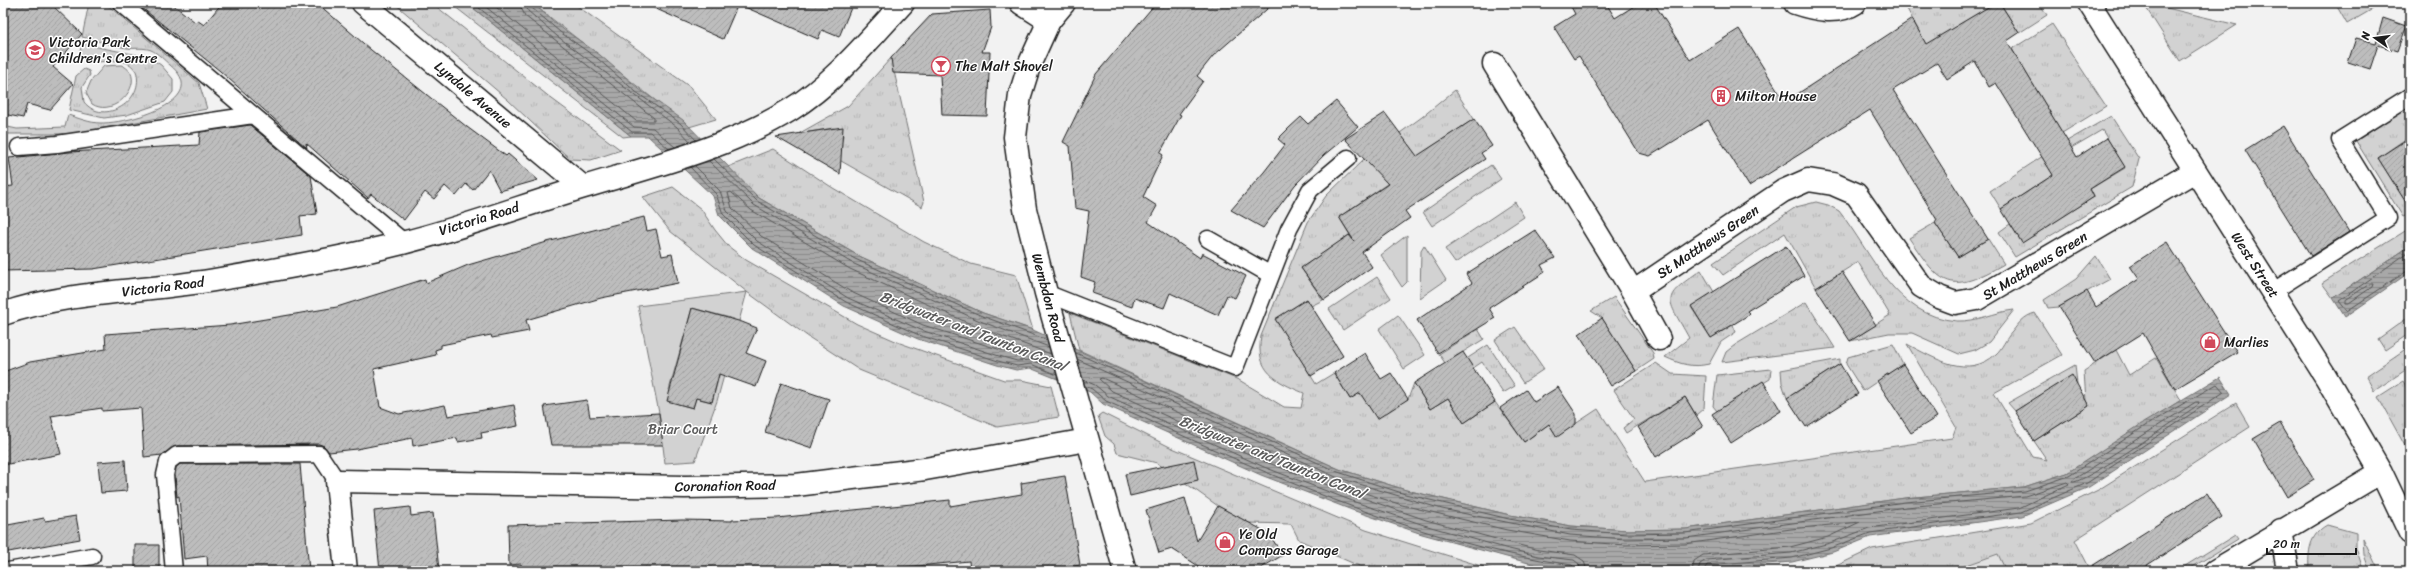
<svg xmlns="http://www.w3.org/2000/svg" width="2413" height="574" font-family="Sriracha,sans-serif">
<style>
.built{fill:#e2e2e2}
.grass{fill:url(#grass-tufts);stroke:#777}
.green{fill:#d2d2d2;stroke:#777;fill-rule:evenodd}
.water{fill:url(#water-rules);stroke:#707070}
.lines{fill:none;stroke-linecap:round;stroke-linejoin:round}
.shore{stroke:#545454;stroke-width:1}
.building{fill:url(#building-hatch);stroke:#1c1c1c}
.lane-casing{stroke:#1c1c1c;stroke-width:19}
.street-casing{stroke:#1c1c1c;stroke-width:25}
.primary-casing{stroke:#1c1c1c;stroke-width:25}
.lane{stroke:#fff;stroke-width:16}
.street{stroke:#fff;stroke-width:22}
.primary{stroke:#fff;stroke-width:22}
.labels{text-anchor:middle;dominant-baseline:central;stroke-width:3;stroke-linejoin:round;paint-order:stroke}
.poi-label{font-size:14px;fill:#1c1c1c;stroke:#fff;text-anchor:start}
.street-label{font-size:14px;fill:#1c1c1c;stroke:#fff}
.park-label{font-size:14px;fill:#5c5c5c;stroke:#fff}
.water-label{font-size:15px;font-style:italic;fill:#5b5b5b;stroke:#fff}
</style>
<defs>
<pattern id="grass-tufts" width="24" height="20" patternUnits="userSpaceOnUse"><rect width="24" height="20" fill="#d2d2d2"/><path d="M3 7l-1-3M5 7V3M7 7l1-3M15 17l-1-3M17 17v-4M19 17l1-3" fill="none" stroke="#b4b4b4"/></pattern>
<pattern id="water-rules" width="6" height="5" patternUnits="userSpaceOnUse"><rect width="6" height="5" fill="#a8a8a8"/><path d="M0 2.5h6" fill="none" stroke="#888"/></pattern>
<pattern id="building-hatch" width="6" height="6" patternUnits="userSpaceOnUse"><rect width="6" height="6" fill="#bdbdbd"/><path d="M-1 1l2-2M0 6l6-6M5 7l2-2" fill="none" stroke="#a2a2a2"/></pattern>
</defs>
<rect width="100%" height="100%" fill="#f2f2f2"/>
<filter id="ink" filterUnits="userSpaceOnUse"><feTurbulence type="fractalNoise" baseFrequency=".025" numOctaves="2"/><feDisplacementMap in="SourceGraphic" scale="8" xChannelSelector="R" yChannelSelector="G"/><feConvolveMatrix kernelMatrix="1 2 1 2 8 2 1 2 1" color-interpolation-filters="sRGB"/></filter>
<g filter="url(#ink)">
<path class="built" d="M2067,530L2091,571H1950Z"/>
<path class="grass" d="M89,3H105L199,83L207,109L71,134H3V126L17,129L65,127L68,115C78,118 90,123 100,123C127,124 214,101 170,65C164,60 158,53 151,50C143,47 135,49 127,48C112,46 97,40 82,37Z
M394,3H432L552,99L621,150L591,160L570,159L508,100Z
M450,3H467L631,136L623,137Z
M532,3H573L690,87L716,119L689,127Z
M1904,3H1995L1926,45Z
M2000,3H2039L2047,15L2019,33Z
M2143,3H2146L2237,25L2180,61Z
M2335,3H2383L2347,24Z
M2052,24L2106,106L2062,133L2012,49Z
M82,44L148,57L161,65L173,79V92L165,102L127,115L104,118L69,110L76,76L84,69L89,71L90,75L82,87L84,102C104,127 146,100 136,71C122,49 96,72 79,55Z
M891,58L924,202L922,207L820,149L836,146L842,141L843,135L840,130L833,128L798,134L848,106Z
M1455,90L1474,119L1392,173L1387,184L1339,217L1350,235L1301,268L1323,300L1311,306L1307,299L1276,319L1316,384L1334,373L1350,399L1360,393L1408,399L1414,383L1430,409L1448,398L1464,423L1495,402L1524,442L1549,424L1557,436L1598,409L1645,482L1952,438L1956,427L1907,344C1934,358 1968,380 1996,354C2002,349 2006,338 2012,332C2019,323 2024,316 2035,313L2062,355L1994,393L2033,457L2047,460L2034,441L2089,406L2086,401L2084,371L2116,350L2129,375L2156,358L2181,400L2067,473L2024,487L1905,498L1685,529L1627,530L1571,526L1510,515L1406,490L1339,469L1079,350L1070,313L1239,380L1284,407L1301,408L1304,393C1275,381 1255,371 1261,336L1308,222L1326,196L1364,159L1422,117Z
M2410,106V136L2378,158L2410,208V214L2403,217L2356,141Z
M2111,116L2139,159L2132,187L2015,257L1999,232L2010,224L2022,242L2094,197L2090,189L2125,168L2102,130L2066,151L2067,141Z
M773,149L833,188L924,242L971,264L1016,275L1033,330L983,313L857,255L759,198L728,167Z
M2046,154L2058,172L2001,209L1990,191Z
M1491,165L1501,179L1432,226L1423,212Z
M673,187L701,209L715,230L728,246L746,260L857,324L900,343L1004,380H1021L1051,386L1059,417L997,427L859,370L810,338L747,292L670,231L643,197Z
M1515,202L1524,217L1455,263L1445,249Z
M1816,202L1828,205L1839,211C1873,254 1894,316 1957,321C1977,322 1994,312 2014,310L1989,342L1975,350L1959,354L1912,333H1889L1850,341L1890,315L1858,262L1816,288L1785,233L1723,275L1713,263L1796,207Z
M1935,223L1958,257L1988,239L2004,264C1950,295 1942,287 1909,238Z
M2410,228V246L2333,298L2322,283Z
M2096,256L2110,279L2059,307L2048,308L2044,300L2076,279Z
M1701,270L1714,292L1691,307L1711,338L1733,325L1736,332L1721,342L1709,364C1692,368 1680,364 1665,357L1689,338C1666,296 1660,299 1701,270Z
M1377,277L1391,298L1343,330L1329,309Z
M1614,297L1653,353L1654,359L1636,371L1602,318L1591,311Z
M1806,302L1835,348L1722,362L1726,352L1735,345Z
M1398,315L1425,355L1404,369L1379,329Z
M2410,316V333L2385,350L2378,339Z
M1515,327L1544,369L1523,383L1495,340Z
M1478,329L1484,339L1445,363L1439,354Z
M1893,344L1903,364L1863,391L1846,364L1848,357Z
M1488,345L1515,386L1503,393L1482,362L1460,377L1454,367Z
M2410,346V367L2374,391L2366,376Z
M1840,359V364L1787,398L1782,383L1781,370Z
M1656,363L1672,374L1706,376L1704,408L1696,415L1685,397L1626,433L1623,428L1634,419L1614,390Z
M2075,365L2077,384L2015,411L2008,403Z
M1771,369L1770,379L1717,411L1713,406L1717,375Z
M2403,381L2410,393V455L2378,397Z
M2236,403L2250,427L2075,540L2091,571H2006L1998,554L1950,571H1800L1836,566L1872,549L2031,523L2098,490Z
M1102,413L1170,447L1366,530L1497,571H1371L1299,540L1291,524L1248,523L1218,506L1157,463L1117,453L1114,444L1105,436L1098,416Z
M2327,525L2356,533V548L2363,569L2309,571C2308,552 2309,535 2327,525Z
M2235,535L2238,539L2186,571H2177Z
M2363,538L2379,571H2370L2364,555Z"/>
<path class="green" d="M121,65C150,76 117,120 92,104L86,93L91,81L104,66Z
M1407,235V282L1402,287L1381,255Z
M1424,245L1446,280L1420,298L1421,250Z
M747,292L717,401L695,461L665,463L659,413L638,306ZM692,308L734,319L712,402L696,398L693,408L678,404L681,393L669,390Z"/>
<path class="water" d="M467,3H532L563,29L600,55L639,89L683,120L759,198L857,255L983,313L1033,330L1339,469L1406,490L1510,515L1571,526L1627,530L1685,529L1905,498L2024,487L2067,473L2143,423L2220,377L2231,394L2089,487L2022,516L1870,537L1833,552L1792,562L1676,571H1590L1536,565L1422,534L1352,510L1261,475L1103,404L1090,392L1030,368L1016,370L997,365L918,339L844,306L752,248L719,215L713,196L648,136H631Z
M2410,246V272L2345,317L2333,298Z"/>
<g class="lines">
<path class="shore" d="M473,3L632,132H650L669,149
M481,3L634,127L653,128L675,147
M491,3L636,121H654V118L525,16L519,3
M525,3L528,11L557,36L677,127L691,142
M530,3L532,8L560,32L598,59L636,92L680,123L696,140
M714,159L757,201L855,259L982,316L1047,340
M709,161L754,205L852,263L980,321L1049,347
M695,166L720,191L727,211L757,241L848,298L921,330L999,356L1017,361L1032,360L1055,369
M690,167L716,194L723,214L754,245L846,302L919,335L998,361L1017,366L1031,364L1057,375
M2410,251L2339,301L2347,311L2410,269
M2370,284H2373L2372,287L2349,303H2346V300Z
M1076,353L1338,472L1405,494L1509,519L1571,530L1627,534L1685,533L1905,502L2025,491L2069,476L2145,426L2217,384L2224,392L2087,483L2021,512L1870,533L1831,548L1792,558L1707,565L1703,571
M1051,354L977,327L850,269L751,210L731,192L728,193L732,208L761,236L851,292L923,325L1001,350L1017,354H1034L1053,361
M1077,359L1336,477L1442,509L1570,535L1626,539L1686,538L1906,507L2025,496L2067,482L2069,484L2019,508L1869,528L1830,543L1791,553L1706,560L1700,564L1698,571
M1083,380L1095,385L1108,396L1264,467L1355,502L1424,525L1505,548L1538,556L1574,560L1579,564L1581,571
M1085,386L1092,389L1106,401C1255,468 1408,542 1572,565L1576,571
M2196,402H2199L2198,405C2183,415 2082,485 2072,482L2073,480Z
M1587,571L1584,561L1575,555L1539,550L1507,542L1426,520L1357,496L1266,462L1112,391L1099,379L1102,378L1334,483L1402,505L1507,530L1570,541L1626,545L1685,544L1791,529L1860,522L1828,537L1790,547L1703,555L1694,561L1692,571"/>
</g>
<path class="building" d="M3,3H50L82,34L53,67L73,84L50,110L27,104L23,118L3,114Z
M136,3H171L195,22L197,20L204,25L222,3H317L371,50L467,127L506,156L508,154L538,180L500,191L489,170L473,190L466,184L456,196L445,186L434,199L425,192L404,220L371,194L368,198L306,143L307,148L220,71Z
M643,3H853L839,37L822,30L818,39L738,4L723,39Z
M1156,3H1274L1213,56L1197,76L1203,81L1179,114L1181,115L1160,153L1163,155L1143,197L1157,206L1148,222L1200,258L1202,253L1246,276L1235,298L1227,295L1218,315L1170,293L1164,308L1134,298L1132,307L1092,293L1095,282L1081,277L1089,211L1075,208L1070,146L1063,142L1096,74Z
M1569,3H1606L1615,18L1639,3H1654L1690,60L1739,29L1785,102L1912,19L1926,44L1995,3H2000L2019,33L2007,41L2077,157L2107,138L2125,167L2090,189L2094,197L2022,243L2001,209L2053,175L1996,83L1989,87L1975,61L1947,79L1937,63L1893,90L1988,239L1958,257L1935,223L1937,220L1870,110L1749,186L1708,120L1650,156L1639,153L1579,56L1574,59L1554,27L1575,14Z
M990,10L991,27L982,52H990L987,116L942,115L940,75L893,73L891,58L932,14Z
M2383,18L2406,26L2397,51L2378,45L2370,69L2348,62L2356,38L2376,43Z
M1336,101L1358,127L1324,155L1295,185L1263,228L1231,210L1264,172L1285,145L1278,139L1289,128L1301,117L1308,124Z
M1385,113L1417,156L1474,119L1492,146L1481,153L1485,159L1405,211L1410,218L1362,252L1372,267L1324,300L1301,268L1349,235L1354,241L1339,217L1388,184L1345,139Z
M250,125L311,176L317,214L300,216L302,235L93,269L3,271V187L13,186L9,158L69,152L199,145L200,132Z
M2283,126L2349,232L2311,256L2245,150Z
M843,127L840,174L776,137Z
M2410,137V209L2378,158Z
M644,217L647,231L656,229L662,256L672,254L678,283L601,298L526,320L529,331L492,338L491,335L441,345V348L435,350L436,355L374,369L380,407L399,414L445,405L448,416L514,405L518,426L481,433L482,438L458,442L457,438L413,446L412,438L357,449L329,452L324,446L319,444L177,446L162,455L144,457L141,408L102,411V408L51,416L61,454L3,465V372L30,362L106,349L105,334L230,325L337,307L425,279L426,283L468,265L547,242Z
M1535,230L1555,258L1541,265L1545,272L1489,308L1495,318L1438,353L1417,320L1472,283L1466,274Z
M2167,242L2237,352L2175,389L2143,333L2095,363L2059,307L2087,291L2096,307L2139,279L2130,266Z
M1786,246L1804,276L1747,311L1750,314L1711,338L1691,306Z
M1842,272L1876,325L1850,341L1816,288Z
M1307,299L1343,356L1311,376L1275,319Z
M692,308L742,322L757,328L746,353L766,361L756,387L719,374L712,402L696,398L693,408L667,401Z
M1602,318L1636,371L1611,386L1579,334Z
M1463,352L1495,402L1464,423L1448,398L1430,409L1414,383Z
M1365,353L1381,379L1391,373L1408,399L1377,419L1360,393L1350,399L1334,373Z
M1840,364L1858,394L1806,427L1787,398Z
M1903,364L1937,417L1911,433L1877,381Z
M2072,375L2089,406L2034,441L2015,411Z
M1763,381L1781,411L1731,443L1712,414Z
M781,383L829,399L812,448L765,432Z
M1558,387L1576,414V424L1557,437L1549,424L1524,442L1500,408L1526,390L1534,402Z
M1685,397L1703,427L1656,457L1638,427Z
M587,400L590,417L659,413L663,445H551L544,406Z
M2280,423L2314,480L2287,497L2253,439Z
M125,460L127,491L101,493L98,462Z
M1194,460L1198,480L1130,496L1125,474Z
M180,464H300L309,571H208L207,556L184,559L179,496L177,497L175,476L176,467Z
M1065,476L1080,565L1046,571H970L969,561L907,567L908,570L894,571H521V564L509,565L508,525L682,520L732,521V520L777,518L950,500V506L1022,494L1021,483Z
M2207,493L2222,517L2138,571H2084Z
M1185,498L1197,541L1218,506L1268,533L1283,555L1256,571H1206L1172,549L1159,553L1146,510Z
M410,507L411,516L433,513L439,570L380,571L374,511Z
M76,516L80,539L3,553V526L44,518L45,521Z
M135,545H159V571H135Z"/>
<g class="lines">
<defs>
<path id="lane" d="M121,3L253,115
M19,147L57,144L253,115L405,243
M1208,239L1271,275
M2272,292L2388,218L2340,140L2410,96
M1046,293L1235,368L1289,229L1310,190L1348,158
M8,571L92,556
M174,571L165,475L168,462L177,455L319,454L337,481"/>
<path id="street" d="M363,3L583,187
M1021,3L1049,21
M1795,3C1813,9 1837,15 1855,3
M2089,3L2326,377L2381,472L2410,533
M1494,64L1633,292L1659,339
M1633,292L1783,191L1808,180L1833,184L1856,194L1921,286L1939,297L1955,303L1977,299L2195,171
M3,314C72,290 148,292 220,279C281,269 342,258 402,243C463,228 524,205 584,187C653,166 728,148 790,110C835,82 867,42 903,3
M2281,530L2288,571
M346,571L337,481L685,487L796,485L925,469L1087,440
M2215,571L2381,472"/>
<path id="primary" d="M1064,3L1049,21L1030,63L1020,95L1015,137L1025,209L1046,293L1125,571"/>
</defs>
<use href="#lane" class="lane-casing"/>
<use href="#street" class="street-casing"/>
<use href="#primary" class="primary-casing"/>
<use href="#lane" class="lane"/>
<use href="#street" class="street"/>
<use href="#primary" class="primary"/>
</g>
</g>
<defs>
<symbol id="school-ring" viewBox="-11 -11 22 22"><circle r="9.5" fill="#fff" stroke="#d1495b" stroke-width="1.5"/><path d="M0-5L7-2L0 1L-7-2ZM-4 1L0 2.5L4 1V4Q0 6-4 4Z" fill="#d1495b"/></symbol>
<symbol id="bar-ring" viewBox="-11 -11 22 22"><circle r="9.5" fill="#fff" stroke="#d1495b" stroke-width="1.5"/><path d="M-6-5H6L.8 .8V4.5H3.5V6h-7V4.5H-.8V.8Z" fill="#d1495b"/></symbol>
<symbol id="building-ring" viewBox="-11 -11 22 22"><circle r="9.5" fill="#fff" stroke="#d1495b" stroke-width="1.5"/><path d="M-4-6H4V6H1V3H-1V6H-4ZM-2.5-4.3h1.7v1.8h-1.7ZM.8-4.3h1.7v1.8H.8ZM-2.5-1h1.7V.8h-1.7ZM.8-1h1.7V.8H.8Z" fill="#d1495b"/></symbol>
<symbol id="shop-ring" viewBox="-11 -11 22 22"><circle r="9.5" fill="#fff" stroke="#d1495b" stroke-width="1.5"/><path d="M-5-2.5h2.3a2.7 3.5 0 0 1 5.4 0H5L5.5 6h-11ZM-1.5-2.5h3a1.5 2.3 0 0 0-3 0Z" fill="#d1495b"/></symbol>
</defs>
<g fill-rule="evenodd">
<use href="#school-ring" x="24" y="39" width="22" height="22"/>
<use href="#bar-ring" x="930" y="55" width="22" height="22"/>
<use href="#building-ring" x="1710" y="85" width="22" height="22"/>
<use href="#shop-ring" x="2199" y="331" width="22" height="22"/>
<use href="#shop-ring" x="1214" y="531" width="22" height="22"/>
</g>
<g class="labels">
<g class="poi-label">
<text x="49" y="42">Victoria Park<tspan x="49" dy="16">Children's Centre</tspan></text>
<text x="955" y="66">The Malt Shovel</text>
<text x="1735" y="96">Milton House</text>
<text x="2224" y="342">Marlies</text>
<text x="1239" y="534">Ye Old<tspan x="1239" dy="16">Compass Garage</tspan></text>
</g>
<g class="street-label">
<text transform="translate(473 95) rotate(40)">Lyndale Avenue</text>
<text transform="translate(479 219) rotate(-17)">Victoria Road</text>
<text transform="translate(1708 242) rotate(-34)">St Matthews Green</text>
<text transform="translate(2255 265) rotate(57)">West Street</text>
<text transform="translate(2035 266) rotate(-31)">St Matthews Green</text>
<text transform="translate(163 287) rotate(-7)">Victoria Road</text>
<text transform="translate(1048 298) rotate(75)">Wembdon Road</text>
<text transform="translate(725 486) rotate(-1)">Coronation Road</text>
</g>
<g class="park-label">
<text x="683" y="429">Briar Court</text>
</g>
<g class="water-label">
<text transform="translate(973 331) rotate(21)">Bridgwater and Taunton Canal</text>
<text transform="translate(1272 457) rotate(22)">Bridgwater and Taunton Canal</text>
</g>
</g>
<rect width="2413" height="574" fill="none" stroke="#fff" stroke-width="16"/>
<rect x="8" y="8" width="2397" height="558" fill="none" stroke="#1c1c1c" stroke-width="1.5" filter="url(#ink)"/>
<g transform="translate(2375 38) rotate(284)" stroke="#ffffff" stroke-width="3" paint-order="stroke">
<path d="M0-3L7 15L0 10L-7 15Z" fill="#1c1c1c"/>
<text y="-6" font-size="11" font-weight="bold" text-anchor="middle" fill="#1c1c1c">N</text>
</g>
<path d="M2267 548v6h89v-6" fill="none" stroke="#1c1c1c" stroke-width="2"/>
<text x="2273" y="548" font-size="12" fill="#1c1c1c" stroke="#ffffff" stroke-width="3" paint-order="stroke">20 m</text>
</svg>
